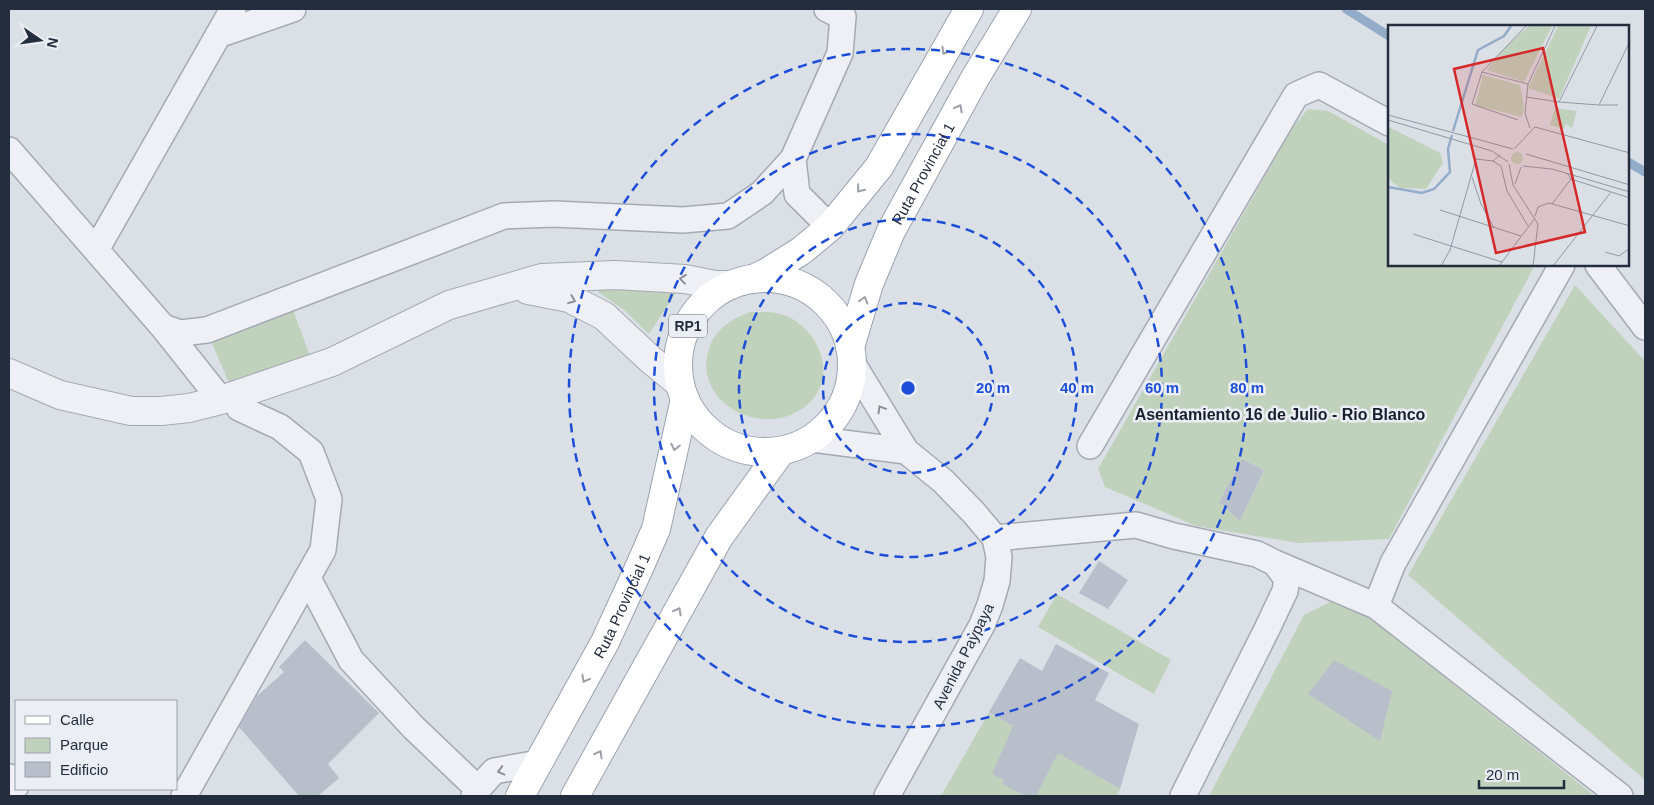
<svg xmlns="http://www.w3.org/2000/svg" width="1654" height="805" font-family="Helvetica,sans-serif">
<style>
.green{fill:#c1d2bc;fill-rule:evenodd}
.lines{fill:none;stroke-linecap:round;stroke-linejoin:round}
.stream{stroke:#93acca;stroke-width:9}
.building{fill:#b8beca}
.minor-casing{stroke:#a4aab4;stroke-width:28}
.tertiary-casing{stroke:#a4aab4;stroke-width:30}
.primary-casing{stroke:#9aa3b3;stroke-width:30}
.minor{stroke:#eef0f5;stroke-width:25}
.tertiary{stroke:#eef0f5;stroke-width:28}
.primary{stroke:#fff;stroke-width:28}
.oneway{stroke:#9ca0a8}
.oneway2{stroke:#898e9a}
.ring{fill:none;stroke:#1d4ed8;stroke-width:2.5;stroke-dasharray:9 6}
.labels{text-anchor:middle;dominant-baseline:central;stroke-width:5;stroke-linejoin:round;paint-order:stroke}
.shield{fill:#ebeff5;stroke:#606775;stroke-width:1}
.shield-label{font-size:14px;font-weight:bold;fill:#242d3e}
.street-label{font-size:15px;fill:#242d3e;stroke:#ebeff5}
.neighbourhood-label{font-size:16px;font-weight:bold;fill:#171e2e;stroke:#ebeff5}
.inset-river{fill:none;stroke:#93acca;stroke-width:2.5}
.inset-road{fill:none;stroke:#9298a3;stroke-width:1}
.view{fill:#d62828;fill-opacity:0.15;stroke:#d62828;stroke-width:2.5}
.inset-edge{fill:none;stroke:#242d3e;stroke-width:2.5}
.centre{fill:#1d4ed8;stroke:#ebeff5;stroke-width:2.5}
.ring-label{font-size:15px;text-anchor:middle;font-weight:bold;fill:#1d4ed8;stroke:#ebeff5;stroke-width:5;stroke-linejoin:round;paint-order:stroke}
</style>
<rect width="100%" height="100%" fill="#dbe0e7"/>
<path class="green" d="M1308,109L1328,111L1389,145V265H1535L1389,539L1298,543L1196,526L1105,487L1098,469L1293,127ZM1242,459L1264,470L1240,521L1219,502Z
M1575,285L1645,361V780L1408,575Z
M598,287L679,288L649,334L624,310L598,292Z
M293,310L310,356L229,383L211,341Z
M750,312C762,312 773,311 784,315C816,327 837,370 813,399C774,444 690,408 709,348C716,328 732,319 750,312Z
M1057,594L1171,660L1154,694L1038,627Z
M1342,596L1595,796H1209L1304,615Z
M989,712L1120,789L1117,796H941Z"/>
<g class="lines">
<path class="stream" d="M1346,9L1389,36
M1628,162L1645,172"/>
</g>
<path class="building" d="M1242,459L1264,470L1240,521L1219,502Z
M1099,561L1128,580L1108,609L1079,593Z
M305,640L379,713L328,764L339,778L318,796H299L239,727L257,696L284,672L279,667Z
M1056,644L1109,673L1095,700L1139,724L1120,789L1058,753L1036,796H1026L1002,784L1004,780L992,774L1013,726L989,712L1020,658L1042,671Z
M1334,660L1392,691L1380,741L1308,694Z"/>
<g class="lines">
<defs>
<path id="minor" d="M827,9L843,17L840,53L793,159L797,194L830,227
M218,35L293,9
M9,150L163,327L221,400
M96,250L233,9
M1598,265L1645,327
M163,327L180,333L207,330L504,216L554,214L683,220L728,216L762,193L793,159
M851,361L906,451L943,481L974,513L995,538L999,557L997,581L990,605L982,625L887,796
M812,439L906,451
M1090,446L1296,95L1319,85L1389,123
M995,538L1136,525L1174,536L1257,554L1275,563L1376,606L1393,563L1562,265
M308,578L351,660L413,727L478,789
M1376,606L1620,796
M9,777L16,786
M184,796L323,550L329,499L311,452L280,427L239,408
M474,796L478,789L494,771L539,763
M1183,796L1267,629L1285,591L1287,579L1275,563"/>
<path id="tertiary" d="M528,290L569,298L604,316L650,359L680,384
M9,373L60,395L131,411H161L189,408L221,400L332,362L449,305L542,278L615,275L685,279L715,285H731"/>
<g id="primary">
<circle cx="765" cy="365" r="87"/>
<path d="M753,279L766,273L801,251L830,227L879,167L969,9"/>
<path id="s1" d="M850,347L869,284L891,231L975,78L1017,9"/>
<path id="s2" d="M520,796L605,642L639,568L656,529L685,399"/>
<path d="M575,796L719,537L781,451"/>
</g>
</defs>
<use href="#minor" class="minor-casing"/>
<use href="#tertiary" class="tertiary-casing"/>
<use href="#primary" class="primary-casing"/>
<use href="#minor" class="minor"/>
<use href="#tertiary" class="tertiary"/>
<use href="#primary" class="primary"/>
</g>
<defs><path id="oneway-chevron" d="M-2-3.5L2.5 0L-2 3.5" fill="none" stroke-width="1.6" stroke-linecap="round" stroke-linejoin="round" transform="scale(1.25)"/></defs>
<g class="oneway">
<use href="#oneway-chevron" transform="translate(945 51) rotate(120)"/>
<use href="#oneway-chevron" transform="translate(959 108) rotate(-61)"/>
<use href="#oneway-chevron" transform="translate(860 189) rotate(129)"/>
<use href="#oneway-chevron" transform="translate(864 300) rotate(-73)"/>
<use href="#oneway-chevron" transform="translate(675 447) rotate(102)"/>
<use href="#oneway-chevron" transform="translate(678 611) rotate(-61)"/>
<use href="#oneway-chevron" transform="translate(585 679) rotate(119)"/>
<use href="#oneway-chevron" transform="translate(599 754) rotate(-61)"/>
</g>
<g class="oneway2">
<use href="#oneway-chevron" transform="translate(683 279) rotate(-173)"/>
<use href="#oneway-chevron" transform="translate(572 300) rotate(22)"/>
<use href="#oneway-chevron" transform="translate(881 409) rotate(-121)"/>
<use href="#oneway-chevron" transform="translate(501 771) rotate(165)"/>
</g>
<g class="ring">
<circle cx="908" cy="388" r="85"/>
<circle cx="908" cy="388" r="169"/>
<circle cx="908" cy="388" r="254"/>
<circle cx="908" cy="388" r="339"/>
</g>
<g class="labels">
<rect class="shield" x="669" y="314.5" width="38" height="23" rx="4"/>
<g class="shield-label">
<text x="688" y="326">RP1</text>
</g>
<g class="street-label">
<text stroke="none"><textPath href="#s1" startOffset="189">Ruta Provincial 1</textPath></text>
<text stroke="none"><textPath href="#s2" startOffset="216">Ruta Provincial 1</textPath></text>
<text transform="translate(963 656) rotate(-63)">Avenida Paypaya</text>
</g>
<g class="neighbourhood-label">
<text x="1280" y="414">Asentamiento 16 de Julio - Rio Blanco</text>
</g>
</g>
<g transform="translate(1388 25)">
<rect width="241" height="241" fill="#dbe0e7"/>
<path d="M141,1H164L136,57L99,45L117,22ZM170,1H203L171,74L140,63ZM95,50L132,60L136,81L134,92L87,80ZM167,83L189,86L184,103L178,99L176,104L162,100ZM1,102L52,128L55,138L38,164L12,163L0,153ZM123 133a6 6 0 1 1 12 0a6 6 0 1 1-12 0Z" fill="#c1d2bc"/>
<path class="inset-river" d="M65,106L90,25L116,11L123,1M0,162L34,168L46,164L62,147L60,124L64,110"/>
<path class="inset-road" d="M209,1L171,77L211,80L242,16M94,47L138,1M140,59L167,1M138,72L171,77M211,80H230M0,90L125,124M0,95L104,126L120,137M130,95L84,79L94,47L140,59L137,88L142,103M126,124L147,102L242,128M138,129L242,160M105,136L113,141L119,166L140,201M121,139L125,160L150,199L145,241M135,141L164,144L242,167M179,148L183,154L242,173M84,152L93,179L106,203M127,159L133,142M164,179L183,154M52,185L133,211M147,191L150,182L161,178L242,201M25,209L114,237M217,227L231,231L242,223M53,241L62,225L88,134L105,136L112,130M111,241L147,193M165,241L223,167"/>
<path class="view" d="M155,23L197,207L108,228L66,44Z"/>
<rect width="241" height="241" class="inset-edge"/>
</g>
<circle cx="908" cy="388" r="8" class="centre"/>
<g class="ring-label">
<text x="993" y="393">20 m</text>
<text x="1077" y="393">40 m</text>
<text x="1162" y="393">60 m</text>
<text x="1247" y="393">80 m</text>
</g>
<rect width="1654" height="805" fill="none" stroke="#242d3e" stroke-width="20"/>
<rect x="15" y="700" width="162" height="90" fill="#ebeff5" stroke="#9ba1ac"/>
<rect x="25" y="716" width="25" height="8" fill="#ffffff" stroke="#9ba1ac"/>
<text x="60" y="725" font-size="15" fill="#242d3e">Calle</text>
<rect x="25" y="738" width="25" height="15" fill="#c1d2bc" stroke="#9ba1ac"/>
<text x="60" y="750" font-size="15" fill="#242d3e">Parque</text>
<rect x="25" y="762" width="25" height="15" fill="#b8beca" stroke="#9ba1ac"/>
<text x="60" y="775" font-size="15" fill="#242d3e">Edificio</text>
<g transform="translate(40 40) rotate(103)" stroke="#ebeff5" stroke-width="4" paint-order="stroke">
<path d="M0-4L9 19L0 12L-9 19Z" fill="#242d3e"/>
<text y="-8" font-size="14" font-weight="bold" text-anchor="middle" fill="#242d3e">N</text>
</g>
<path d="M1479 780v8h85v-8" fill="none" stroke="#242d3e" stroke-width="2.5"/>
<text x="1486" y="780" font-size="15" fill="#242d3e" stroke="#ebeff5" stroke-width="4" paint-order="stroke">20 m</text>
</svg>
